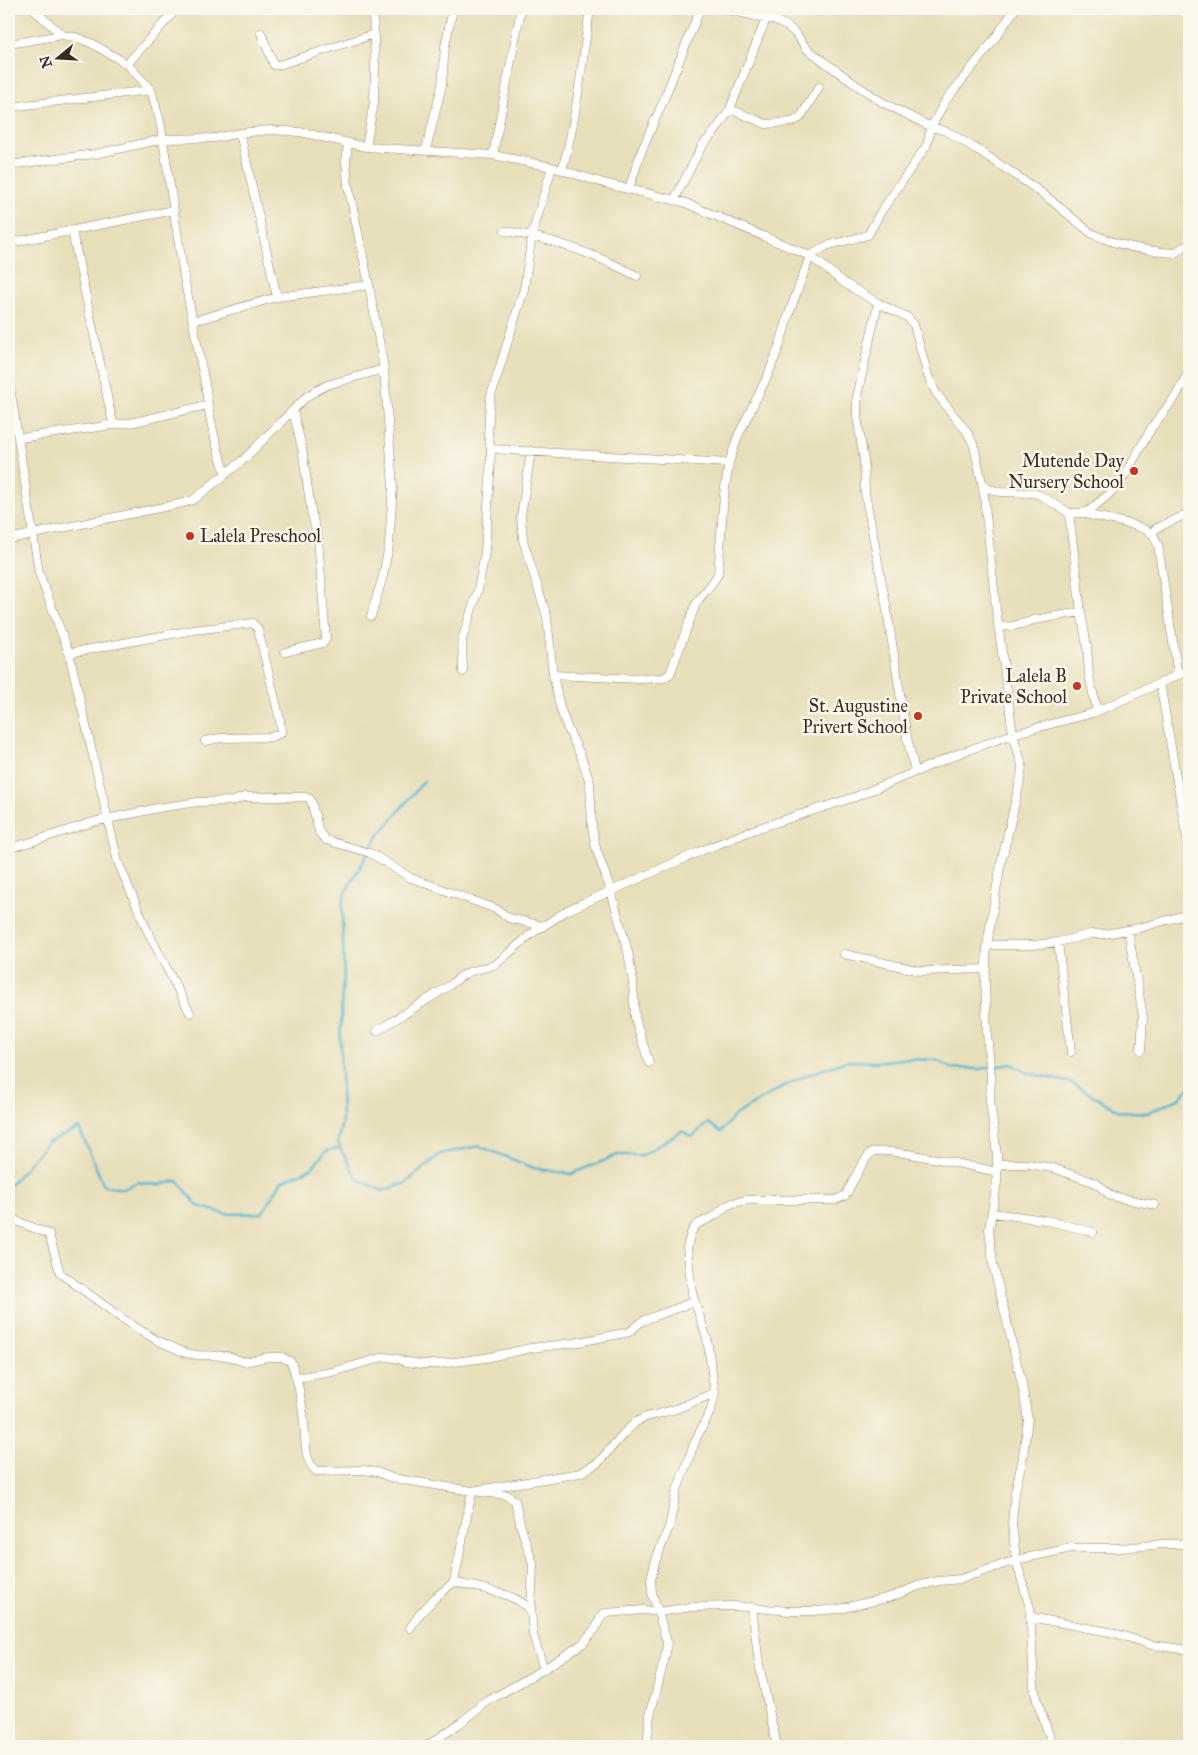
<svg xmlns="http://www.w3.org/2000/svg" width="1198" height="1755" font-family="'IM FELL Great Primer',serif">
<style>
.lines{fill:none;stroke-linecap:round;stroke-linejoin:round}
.stream{stroke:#51b4d0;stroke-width:2.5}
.street-casing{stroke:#91846c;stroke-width:9}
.street{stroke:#fff;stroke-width:8}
.poi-dot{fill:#c8321e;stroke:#fbf7ec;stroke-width:2}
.labels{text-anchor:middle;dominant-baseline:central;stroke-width:5;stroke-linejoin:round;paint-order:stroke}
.poi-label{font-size:18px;fill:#3b2a1e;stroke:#fbf7ec;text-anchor:end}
</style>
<rect width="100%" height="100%" fill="#fbf7ec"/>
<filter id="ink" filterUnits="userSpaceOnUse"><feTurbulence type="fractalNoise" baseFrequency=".02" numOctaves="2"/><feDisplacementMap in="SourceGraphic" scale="10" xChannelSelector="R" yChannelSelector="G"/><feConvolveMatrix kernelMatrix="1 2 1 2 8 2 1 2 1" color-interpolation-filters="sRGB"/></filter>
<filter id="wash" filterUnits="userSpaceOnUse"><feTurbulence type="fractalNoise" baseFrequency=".0096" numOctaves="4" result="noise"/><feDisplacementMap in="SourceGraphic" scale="20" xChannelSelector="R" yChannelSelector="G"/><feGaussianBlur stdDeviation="1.12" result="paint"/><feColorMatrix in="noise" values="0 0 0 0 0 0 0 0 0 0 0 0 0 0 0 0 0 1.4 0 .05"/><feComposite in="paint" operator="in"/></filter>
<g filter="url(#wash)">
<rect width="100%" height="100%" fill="#e7dfba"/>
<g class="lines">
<path class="stream" d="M340,1147L338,1143L342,1120L340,1037C343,1017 339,998 344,978L342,906L345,893L378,836L424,781
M9,1185H10L47,1143L79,1128L104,1186L124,1189L137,1182L157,1185L178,1181L198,1206L226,1214L262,1213L282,1181L312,1168L326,1151L340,1148L357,1179L382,1191L406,1183L440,1154L479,1146L534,1168L571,1174L618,1155H643L682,1131L692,1137L708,1123L721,1132L735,1115L782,1087L812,1073L847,1061L877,1062L902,1059L936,1060L950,1068L980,1069L1011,1064L1027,1073L1072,1083L1119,1111L1147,1113L1180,1098L1189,1088"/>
</g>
</g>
<g filter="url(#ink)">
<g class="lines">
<defs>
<path id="street" d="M33,9L62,35
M724,9L774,20L787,26L796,34L807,49L852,82L882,102L931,127L946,131L978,150L1042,193L1091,233C1117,246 1146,251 1175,253L1183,247L1189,245
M261,33L274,65H279L374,34
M9,44L62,35L75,37L91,43L127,64L151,90
M127,64L173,13L175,9
M9,107L151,90L160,121L184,277L206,389C209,419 216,447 226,474
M730,109L766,19
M240,133L277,297
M348,143L346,162L348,185L369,285L384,369L393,487L389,545L383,576L371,616
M366,147L374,102L375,67L373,9
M426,150L442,85L445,46L453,9
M493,155L521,9
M9,165L95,154L163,139L215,138L240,133L270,130L300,132L366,147L493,155L552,167L607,184L683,202L810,256L826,246L868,235L880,213L927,145L931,127L946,100L991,44L1015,9
M562,170C577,118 582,62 590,9
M629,188L642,150L662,104L700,9
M674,200L702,146L716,130L730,109L766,124L792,122L800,118L819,87
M72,231L113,424
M505,231C552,238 595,254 637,276
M9,243L174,210
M878,303L857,397V416L864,461L865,493L886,604L907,738L915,771
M193,321L277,297L369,285
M9,380L39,573L69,653L118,862L147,930L190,1013
M19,438L135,422L207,405
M491,449L729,463
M531,451L521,517L523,540L547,617L553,675L560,707L567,727L581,756L590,783L592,827L596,848L611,891L628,952L633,982L635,1018L649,1063
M983,487L1000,492L1033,493L1040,495L1069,513H1083L1090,510L1109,494L1125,475L1152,427L1176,396L1189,371
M1083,513C1099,519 1142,523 1152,534C1155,536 1156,542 1158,545L1178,675
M1152,534L1155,529L1189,513
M9,539L183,503L193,500L242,461L307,396L327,385L384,369
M1081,612L1087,646L1089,675L1097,711
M998,627L1014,626L1034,620L1081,612L1069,513
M285,652L323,643L326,639L318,539L311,510L302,448L293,411
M69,653L194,630L253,623L258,629L280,720L281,733L271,737L221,738L205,741
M463,672L462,640L478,590L485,552L490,476L491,449L488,435L490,399L524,289L532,235L552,167
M553,675L640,679L663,678L670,674L695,606C701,594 712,586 718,574L724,494L729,463L738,436L768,375L779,347L790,311L810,256L846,284L878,303L907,317L914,325L928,376L936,393L968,433L974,446L983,487L996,608L1013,734L1022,765L1021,777L1000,868L987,945L985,982L987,1033L991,1076L990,1100L997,1156V1182L989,1229L993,1264L1022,1384L1028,1420L1022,1462L1015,1492L1012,1523L1016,1560L1030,1608L1034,1686L1037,1701L1053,1746
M1160,683L1189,851
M9,848L31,842L93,822L158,808L198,802L233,801L244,797H306L310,799L312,804L319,832L326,840L370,853L411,878L496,909L509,918L543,926
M1128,930L1143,1017L1141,1050
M1058,942L1071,1052
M987,945H1034L1058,942L1091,934H1105L1139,928L1189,914
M844,954L921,971L986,969
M377,1031L449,986L460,977L469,972L495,965L531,934L568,910L701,851L753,830L855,797L960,753L1013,734L1093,713L1189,670
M997,1164H1028L1053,1168L1096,1183L1111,1196L1155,1205
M992,1213L1045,1220L1093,1232
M9,1218L49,1234L60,1273L120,1317L156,1340L186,1353L197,1355L228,1356L244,1362L268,1357H282L291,1362C298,1380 302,1403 304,1423C306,1439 303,1459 316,1471L363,1470L377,1472L392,1478L472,1491L580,1473L598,1463L623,1434L636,1422L646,1417L673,1410L715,1393
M295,1376L302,1377L332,1372L384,1357L395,1358L407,1362L422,1364H439L485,1358L531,1348L574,1343L629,1332C635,1329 638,1322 645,1320C661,1313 678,1309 694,1301
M454,1582C476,1588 519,1593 531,1611
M752,1607L759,1664L777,1746
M1030,1617L1114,1633L1152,1645L1189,1650
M410,1628L419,1615L436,1597L454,1582L472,1491L507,1495L515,1501L521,1527L533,1564L531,1611L533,1635L544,1669
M427,1746L459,1724L488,1701L544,1669L582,1644L596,1628L601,1616L605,1613L644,1610L659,1612L691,1607L733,1606L789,1611H814L839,1609L891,1597L918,1586L939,1581L961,1579L1016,1560L1071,1548H1122L1162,1544H1189
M647,1746L650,1715L666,1653L667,1642L652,1593L651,1580L655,1562L669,1527L677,1490L696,1439L711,1410L715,1393L707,1339L692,1293L687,1247L691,1233L696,1225L716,1215L726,1206L733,1203L748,1200H835L845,1196C852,1185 862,1160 871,1153C880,1145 979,1168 997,1172"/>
</defs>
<use href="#street" class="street-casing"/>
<use href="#street" class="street"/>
</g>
</g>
<g class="poi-dot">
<circle cx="1134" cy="471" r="5"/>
<circle cx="190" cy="536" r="5"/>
<circle cx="1077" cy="686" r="5"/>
<circle cx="918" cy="716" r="5"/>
</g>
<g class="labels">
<g class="poi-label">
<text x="1124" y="461">Mutende Day<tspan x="1124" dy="21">Nursery School</tspan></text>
<text x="200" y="536" text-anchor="start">Lalela Preschool</text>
<text x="1067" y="676">Lalela B<tspan x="1067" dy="21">Private School</tspan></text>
<text x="908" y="706">St. Augustine<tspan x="908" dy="21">Privert School</tspan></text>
</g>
</g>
<rect width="1198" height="1755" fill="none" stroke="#fbf7ec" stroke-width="30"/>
<g transform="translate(58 58) rotate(252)" stroke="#fbf7ec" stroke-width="4" paint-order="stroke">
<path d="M0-4L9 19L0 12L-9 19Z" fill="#3b2a1e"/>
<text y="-8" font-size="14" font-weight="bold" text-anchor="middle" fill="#3b2a1e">N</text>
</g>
</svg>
